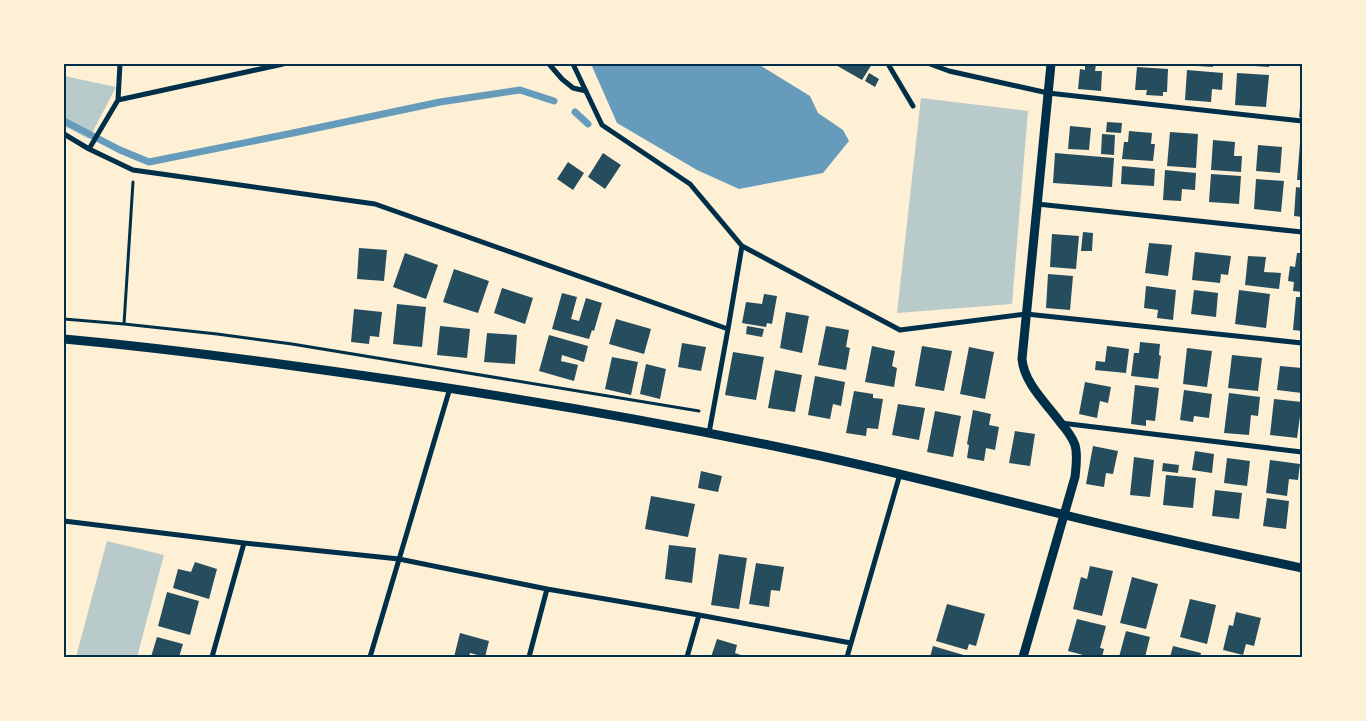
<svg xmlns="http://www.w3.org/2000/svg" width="1366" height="721" font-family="Manrope,sans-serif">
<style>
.green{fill:#b9caca}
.water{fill:#669bbc}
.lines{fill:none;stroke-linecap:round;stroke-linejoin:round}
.stream{stroke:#669bbc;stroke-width:7}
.building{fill:#264d5e}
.path{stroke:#003049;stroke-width:3}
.minor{stroke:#003049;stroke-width:5}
.tertiary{stroke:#003049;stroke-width:9}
.neatline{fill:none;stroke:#003049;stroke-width:2}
</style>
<rect width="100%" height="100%" fill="#fdf0d5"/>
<path class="green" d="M64,76L116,87L89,139L64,126Z
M921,98L1028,111L1012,304L897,313Z
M107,541L164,555L137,657H76Z"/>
<path class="water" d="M591,64H758L810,96L818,113L843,130L849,141L823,173L739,189L697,170L617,123Z"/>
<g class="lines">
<path class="stream" d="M575,112L588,124
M64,121L120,150L149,162L293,133L440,102L520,90L554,101"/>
</g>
<path class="building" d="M834,64H872L862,80Z
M1085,64H1096L1095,71H1102L1101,91L1078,89L1080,69L1085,70Z
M1181,64H1213V67L1181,65Z
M1238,64H1269V67L1238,65Z
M1137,67L1168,69L1167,92H1163V96L1146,95L1147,90H1135Z
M1187,70L1223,73L1222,90L1212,89L1211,102L1185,100Z
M869,73L879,79L875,87L865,81Z
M1237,73L1269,75L1266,107L1235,105Z
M1301,97H1302V117H1299Z
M1107,122L1122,123L1121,133L1106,132Z
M1070,126L1091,128L1089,150L1068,149Z
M1129,131L1152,133L1151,144H1155L1153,161L1122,159L1124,142H1128Z
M1170,132L1198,134L1196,168L1167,166Z
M1102,134L1115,135L1114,155L1101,154Z
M1213,140L1235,142L1234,156H1242L1241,172L1211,170Z
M1300,143H1302V180H1297Z
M1258,145L1282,147L1280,173L1256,171Z
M603,153L621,165L605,189L588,177Z
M1055,153L1114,158L1112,187L1053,183Z
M568,162L584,173L573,190L557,179Z
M1122,166L1155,169L1154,186L1121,184Z
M1165,170L1196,173L1195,190L1182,189L1181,201L1163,200Z
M1211,174L1241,176L1239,204L1209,202Z
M1256,179L1284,181L1281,212L1254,209Z
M1296,187L1302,188V217L1294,216Z
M1083,232L1093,233L1092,251H1081Z
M1052,234L1079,236L1076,269L1050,267Z
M1149,243L1172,245L1168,276L1145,273Z
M359,248L387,250L384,281L357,279Z
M1195,252L1231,256L1228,275L1221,274L1220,283L1192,280Z
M405,253L438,265L426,299L393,287Z
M1297,253H1302V292L1293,291L1294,282L1288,281L1290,266L1295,267Z
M1248,256L1266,257L1264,272L1281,273L1279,289L1245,285Z
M454,269L489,281L478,313L443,302Z
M1048,274L1073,276L1070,310L1046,308Z
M1146,286L1176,290L1173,320L1157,318L1158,310L1144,308Z
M502,288L533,298L525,324L494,313Z
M1194,290L1218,293L1216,317L1191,314Z
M1239,290L1270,294L1266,328L1235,324Z
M562,293L577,297L571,319L579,321L586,298L602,303L594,331L592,330L589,339L552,329Z
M764,294L777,296L772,324L767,323L766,327L742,323L746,302L762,304Z
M1296,297H1302V331L1293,330Z
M397,304L426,307L422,347L393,344Z
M354,309L382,312L379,337L370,336L369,344L351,342Z
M786,312L809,316L802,353L780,348Z
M616,319L651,329L644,354L609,344Z
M440,326L470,329L467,358L437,355Z
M747,326L764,329L762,337L746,334Z
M826,326L849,330L846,347L850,348L846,370L818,365Z
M487,333L517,335L515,364L484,362Z
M549,335L588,346L584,362L562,355L561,361L578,365L574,381L539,371Z
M1140,342L1160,344L1159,355L1161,356L1158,379L1131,376L1134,353H1139Z
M682,343L706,347L701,371L678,367Z
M872,346L895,351L892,366L897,368L894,387L865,382Z
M922,346L952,351L944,391L915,386Z
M1107,346L1129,349L1126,373L1095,370L1096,361L1105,362Z
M969,347L994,352L985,399L960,394Z
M1187,348L1212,351L1207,387L1183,384Z
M733,352L764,357L756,400L725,395Z
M1232,355L1262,358L1258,391L1228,388Z
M612,357L638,362L631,395L605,389Z
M646,364L666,369L660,399L640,394Z
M1280,366L1302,368V393L1277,390Z
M775,370L802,375L795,412L768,408Z
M815,376L845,382L841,406L833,404L830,419L808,415Z
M1085,382L1111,387L1108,403L1100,401L1097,418L1079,414Z
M1135,385L1159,388L1155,421L1146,420V426L1131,424Z
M1184,390L1212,394L1209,418L1194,416L1193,422L1180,420Z
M854,391L873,394V398L883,399L878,429L867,428L866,436L846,433Z
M1229,393L1260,397L1258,416L1251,415L1249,435L1224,433Z
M1274,399L1302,402L1297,438L1270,435Z
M898,404L925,408L919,440L892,435Z
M973,410L991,414L989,425L999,427L995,450L986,448L984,461L967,458L969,445L967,444Z
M935,411L961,416L953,457L927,452Z
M1015,431L1035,434L1030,466L1009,463Z
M1093,446L1118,451L1113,474L1106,473L1104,487L1086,484Z
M1195,451L1214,454L1212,473L1192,470Z
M1134,457L1154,460L1150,497L1130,495Z
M1227,458L1250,461L1247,486L1224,483Z
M1270,460L1300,464L1298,480L1289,479L1287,496L1266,493Z
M1163,463L1179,465L1178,473L1162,471Z
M701,471L722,476L718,492L698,488Z
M1166,475L1196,478L1193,508L1163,505Z
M1215,490L1242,493L1239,519L1212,516Z
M651,496L695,504L688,537L645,529Z
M1267,498L1289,501L1286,529L1263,526Z
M669,545L696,548L692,583L665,579Z
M719,554L747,558L739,609L711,605Z
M195,562L217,569L209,599L173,588L178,569L191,572Z
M756,563L784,567L780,591L771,590L769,607L749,604Z
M1090,566L1113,571L1102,616L1073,609L1081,577L1087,579Z
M1132,577L1158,584L1146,629L1120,623Z
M167,592L199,601L190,635L158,626Z
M1190,599L1216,605L1207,644L1180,637Z
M947,604L985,614L976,646L969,644L967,650L936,641Z
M1236,612L1261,618L1254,646L1246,644L1243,655L1223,650L1229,625L1233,626Z
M1077,619L1106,626L1100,648L1104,649L1102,657H1087V656L1068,651Z
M1126,631L1150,637L1145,657H1119Z
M460,633L489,641L485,657L470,653L469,657H454Z
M157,637L183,644L179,657H151Z
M717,639L737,645L735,653L747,657H711Z
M933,646L967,656V657H930Z
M1173,646L1201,653L1200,657H1170Z"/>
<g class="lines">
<path class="path" d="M64,319L124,324L217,334L292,344L699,411
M124,324L133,182"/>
<path class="minor" d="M549,64L562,79L573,88L586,91
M573,64L602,125L690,184L742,246L900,330L1026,314L1302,343
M888,64L913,106
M930,64L949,71L1048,93L1302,121
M118,100L120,64
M64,134L89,149L133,170L375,204L728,329
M89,149L118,100L283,64
M1037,204L1302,232
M1061,423L1302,452
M709,433L728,329L742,246
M64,521L244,543L399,559L547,589L699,615L851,643
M212,657L244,543
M370,657L450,388
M529,657L547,589
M687,657L699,615
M847,657L900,474"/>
<path class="tertiary" d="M64,339C163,348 261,361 359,375C508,396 656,421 802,452C889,470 975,493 1061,514C1141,534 1222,551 1302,568
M1023,657L1075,477C1076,467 1078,455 1075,445C1072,436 1066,429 1060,422C1046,403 1024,383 1022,359L1051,64"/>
</g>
<rect width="1366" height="721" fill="none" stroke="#fdf0d5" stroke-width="130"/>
<rect x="65" y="65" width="1236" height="591" class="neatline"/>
</svg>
